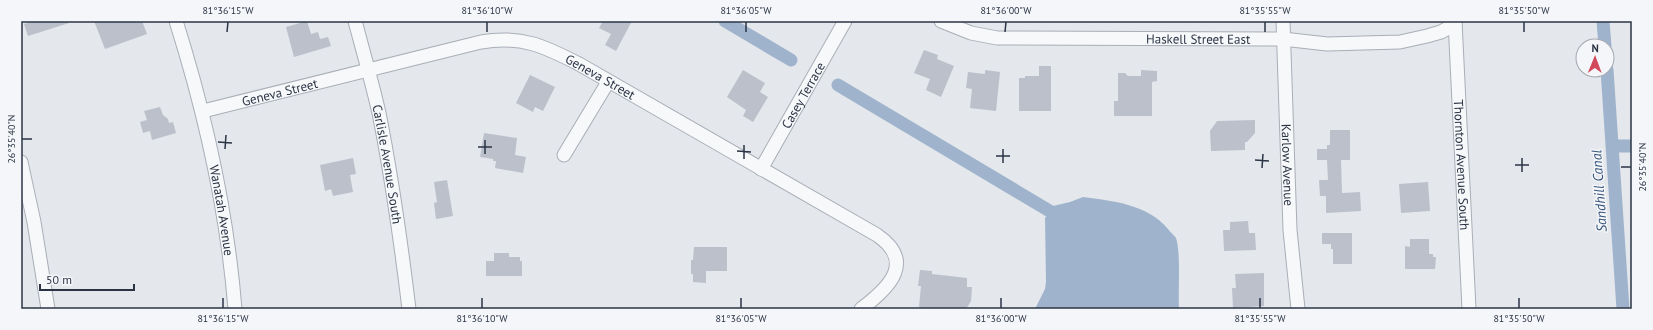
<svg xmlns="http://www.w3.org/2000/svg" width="1653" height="330" font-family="'PT Sans',sans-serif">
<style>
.water{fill:#9fb4cc}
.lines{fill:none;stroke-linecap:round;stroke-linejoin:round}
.canal{stroke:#9fb4cc;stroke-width:13}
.building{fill:#bbc0ca}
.minor-casing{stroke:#a9aeb7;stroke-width:15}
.minor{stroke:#f7f8fa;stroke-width:13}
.ticks{fill:none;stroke:#2b3445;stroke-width:1.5}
.labels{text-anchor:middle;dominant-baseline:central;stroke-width:3;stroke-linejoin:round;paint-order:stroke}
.street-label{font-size:13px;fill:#2b3445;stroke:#f4f6f9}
.water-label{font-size:14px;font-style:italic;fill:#34527a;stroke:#f4f6f9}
.neatline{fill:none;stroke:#2b3445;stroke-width:1.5}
.ticks-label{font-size:10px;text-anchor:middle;fill:#2b3445}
</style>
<rect width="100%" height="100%" fill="#e4e7ec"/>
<path class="water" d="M1083,197C1113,201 1147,204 1168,229C1170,232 1174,235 1176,238C1181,252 1178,292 1179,309H1035L1045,289L1046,282L1045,218L1053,206L1070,202Z"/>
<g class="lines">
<path class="canal" d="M725,21L791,60
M1603,21L1605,46
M1607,70L1623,309
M838,85L1053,213
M1612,146H1632"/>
</g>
<path class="building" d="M34,21H68L69,23L28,36L24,24Z
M94,21H142L147,34L105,49Z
M307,21L311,34L318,32L320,39L328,37L331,46L294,57L286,27Z
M603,21H632L616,51L605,45L611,34L599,28Z
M924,50L938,55L937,59L954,66L941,97L926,90L930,79L914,73Z
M1039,66H1051V111H1019V78H1025V76H1039Z
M743,70L765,83L760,92L768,97L753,122L743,116L746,110L727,97Z
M985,70L1000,72L996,111L970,108L972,89L966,88L968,72L985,74Z
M1141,70L1157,71V81L1152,82V116H1114V101H1118V73H1125L1128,76H1141Z
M530,75L555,87L543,111L535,107L533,112L516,103Z
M160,107L163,115L168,119L169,123L173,122L176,133L152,140L150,131L143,133L140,122L147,120L144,111Z
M1255,120V133L1247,142H1245V150L1211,151L1210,131L1217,121Z
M1330,130H1350V160H1341L1342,193L1360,192L1361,211L1326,213V196H1320L1319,180H1328L1327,160H1317V149H1327V145H1330Z
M484,133L517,138L515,155L526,157L523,173L495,168L496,161H493V159L480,157Z
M353,158L356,174L350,175L353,192L333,196L331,189L325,191L320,165Z
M447,180L453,216L436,219L434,203L437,202L434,182Z
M1428,182L1430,211L1401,213L1399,184Z
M1248,221L1249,233H1255L1256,250L1224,251L1223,230H1230V222Z
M1322,233H1352V264H1333V249H1331V244H1322Z
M1410,239H1429V254H1433V257H1436L1435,269H1405V246L1410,247Z
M694,247H727V271H706V283L693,282V274H691V260H693Z
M494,253H509V257H520V261H522V276H486V261H494Z
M920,270L932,271V274L967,278V287H972L971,301L966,309H921V307H919L921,286H918Z
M1264,273V306L1233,308L1232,288H1236L1235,274Z"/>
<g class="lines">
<defs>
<g id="minor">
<path id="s1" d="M176,21C206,116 227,210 235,309"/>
<path id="s2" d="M355,21C363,51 372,82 379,113C392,178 401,243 409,309"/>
<path id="s3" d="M941,21L971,33L997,38L1283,39L1327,44L1400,42L1427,36L1441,32L1455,24"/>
<path id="s4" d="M1283,21L1290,230L1298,309"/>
<path id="s5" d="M1455,21L1469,309"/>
<path id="s6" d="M203,111L481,42C521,35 544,46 579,64L877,235C916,262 889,288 861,309"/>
<path d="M564,155L608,82"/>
<path d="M21,162L34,222L48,309"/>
<path id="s7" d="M761,169L845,21"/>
</g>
</defs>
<use href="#minor" class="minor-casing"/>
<use href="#minor" class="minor"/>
</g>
<path class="ticks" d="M227,32L228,22M487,32V22M746,32V22M1005,32L1006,22M1265,32V22M1524,32V22M22,139H32M218,142L232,143M478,147H492M225,149L226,135M737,151L751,152M485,154V140M996,156H1010M744,159V145M1255,160L1269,161M1003,163V149M1515,165H1529M1621,167H1631M1262,168L1263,154M1522,172V158M223,308V298M482,308V298M741,308V298M1001,308V298M1260,308V298M1519,308V298"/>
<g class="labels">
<g class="street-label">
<text stroke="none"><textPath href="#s3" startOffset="260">Haskell Street East</textPath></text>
<text stroke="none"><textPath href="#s6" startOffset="414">Geneva Street</textPath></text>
<text stroke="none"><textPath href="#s6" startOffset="79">Geneva Street</textPath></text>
<text stroke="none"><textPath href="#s7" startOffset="85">Casey Terrace</textPath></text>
<text stroke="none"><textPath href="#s2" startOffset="147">Carlisle Avenue South</textPath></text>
<text stroke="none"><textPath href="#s4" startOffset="144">Karlow Avenue</textPath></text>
<text stroke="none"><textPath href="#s5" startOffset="144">Thornton Avenue South</textPath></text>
<text stroke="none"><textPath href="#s1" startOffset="195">Wanatah Avenue</textPath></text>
</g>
<g class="water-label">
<text transform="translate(1599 191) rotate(-94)">Sandhill Canal</text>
</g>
</g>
<rect width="1653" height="330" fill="none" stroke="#f4f6f9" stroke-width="44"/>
<g transform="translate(1595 58) rotate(1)"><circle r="19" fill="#f4f6f9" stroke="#a4a8b1"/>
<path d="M0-3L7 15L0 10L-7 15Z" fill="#d1495b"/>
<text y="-6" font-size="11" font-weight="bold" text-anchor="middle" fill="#2b3445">N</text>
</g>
<path d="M40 284v6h94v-6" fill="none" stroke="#2b3445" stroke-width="2"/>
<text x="46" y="284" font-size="12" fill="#2b3445" stroke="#f4f6f9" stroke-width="3" paint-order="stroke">50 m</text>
<rect x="22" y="22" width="1609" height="286" class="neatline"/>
<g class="ticks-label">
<text x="228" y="14">81°36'15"W</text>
<text x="487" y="14">81°36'10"W</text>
<text x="746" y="14">81°36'05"W</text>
<text x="1006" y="14">81°36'00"W</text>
<text x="1265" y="14">81°35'55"W</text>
<text x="1524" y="14">81°35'50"W</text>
<text transform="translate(11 139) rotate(-90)" y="4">26°35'40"N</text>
<text transform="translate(1642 167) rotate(-90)" y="4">26°35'40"N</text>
<text x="223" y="322">81°36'15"W</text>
<text x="482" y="322">81°36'10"W</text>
<text x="741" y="322">81°36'05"W</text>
<text x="1001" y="322">81°36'00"W</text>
<text x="1260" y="322">81°35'55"W</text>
<text x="1519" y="322">81°35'50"W</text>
</g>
</svg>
